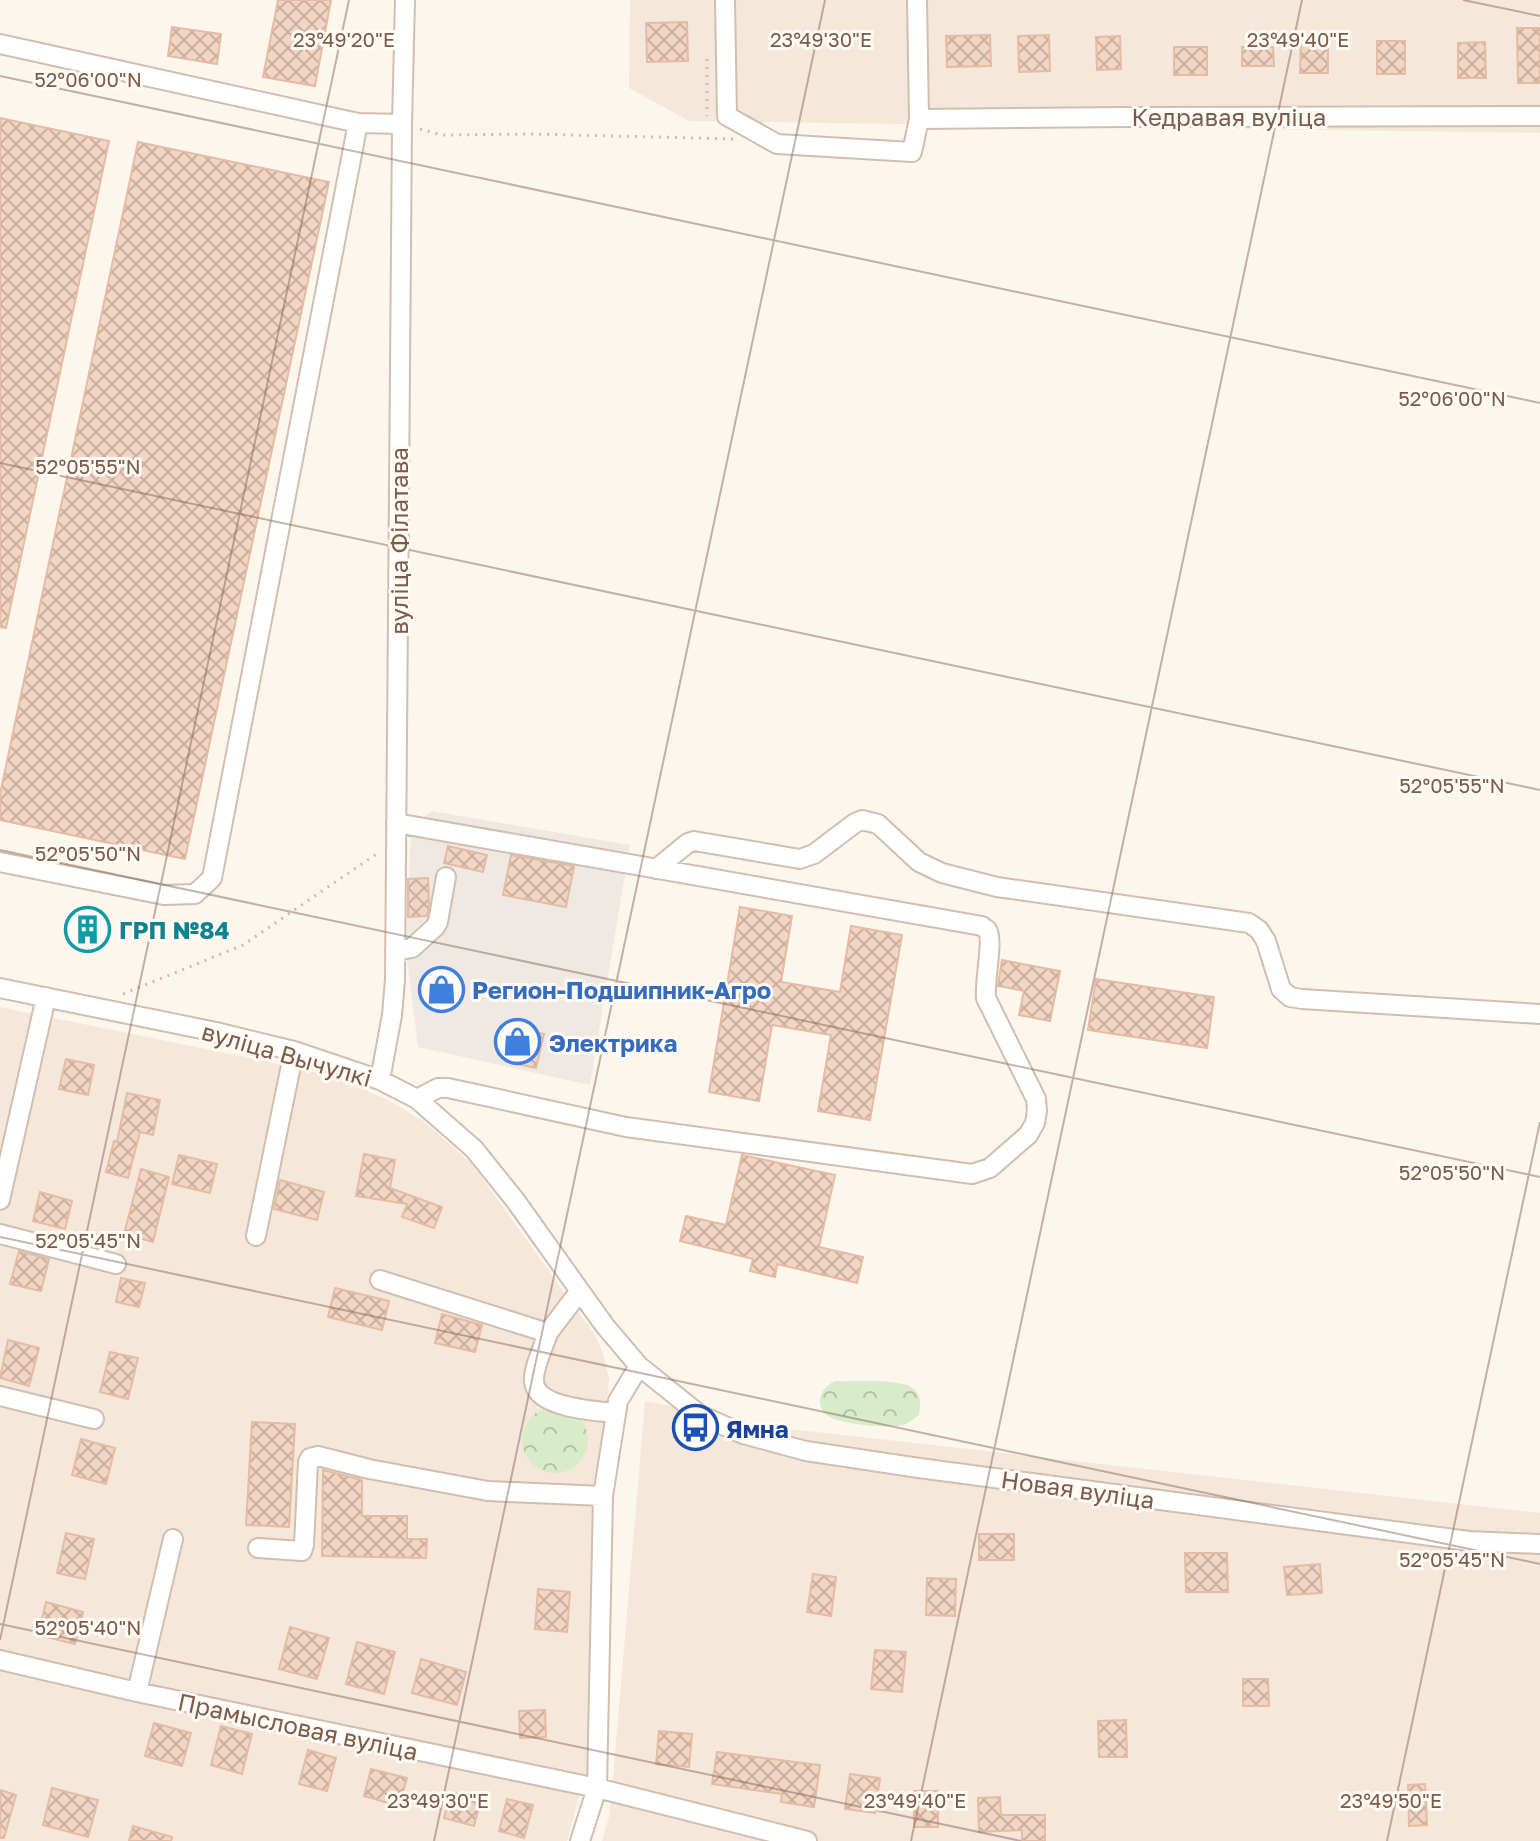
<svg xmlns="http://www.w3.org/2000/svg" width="1540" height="1841" font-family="'Golos Text',sans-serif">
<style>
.residential{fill:#f5e8da}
.industrial{fill:#efe9e4}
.forest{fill:url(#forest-crowns)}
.building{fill:url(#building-cross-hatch);stroke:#e6bba3;stroke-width:2}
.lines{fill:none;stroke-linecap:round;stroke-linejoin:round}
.minor-casing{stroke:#d1beb0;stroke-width:22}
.path{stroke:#d9b8a5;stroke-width:3;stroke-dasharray:2 6;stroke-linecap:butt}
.minor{stroke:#fff;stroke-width:18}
.ticks{fill:none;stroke:#7a5c4d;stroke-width:2;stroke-opacity:0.45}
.labels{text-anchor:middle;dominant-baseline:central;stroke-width:6;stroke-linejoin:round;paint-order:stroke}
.street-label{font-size:24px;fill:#7a5c4d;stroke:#fffaf3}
.culture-label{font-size:24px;font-weight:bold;fill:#0d838f;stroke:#fffaf3;text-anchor:start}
.shop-label{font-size:24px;font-weight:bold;fill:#366cbe;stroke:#fffaf3;text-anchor:start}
.transit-label{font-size:24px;font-weight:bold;fill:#164399;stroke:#fffaf3;text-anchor:start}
.ticks-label{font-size:20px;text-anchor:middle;fill:#7a5c4d;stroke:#fffaf3;stroke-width:6;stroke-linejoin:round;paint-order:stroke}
</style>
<defs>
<pattern id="forest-crowns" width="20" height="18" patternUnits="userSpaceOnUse" patternTransform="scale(2)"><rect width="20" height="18" fill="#d8ecc9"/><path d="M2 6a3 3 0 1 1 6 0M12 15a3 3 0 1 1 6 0" fill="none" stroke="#b4c2a5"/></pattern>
<pattern id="building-cross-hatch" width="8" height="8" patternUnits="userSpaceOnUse" patternTransform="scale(2)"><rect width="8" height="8" fill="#f3d5c3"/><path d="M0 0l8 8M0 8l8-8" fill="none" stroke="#cab0a1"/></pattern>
</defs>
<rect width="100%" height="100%" fill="#fdf6ec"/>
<path class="residential" d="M630,0H1540V133L689,121L629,88Z
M0,1007L308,1070L349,1083L390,1101L423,1121L472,1164L594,1334L603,1353L609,1378L586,1771L567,1841H0Z
M645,1401L771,1427L1540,1513V1841H602L610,1813Z"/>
<path class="industrial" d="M432,811L630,845L590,1085L418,1047L406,951L411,826Z"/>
<path class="forest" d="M835,1381C853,1382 906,1377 916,1391C922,1399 920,1406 919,1415C913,1419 909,1423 903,1425C888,1429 840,1424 828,1416C813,1405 821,1387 835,1381Z
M522 1440a33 33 0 1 1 66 0a33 33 0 1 1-66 0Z"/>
<path class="building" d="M278,0H331L315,86L263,77Z
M687,22L688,61L647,62L646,23Z
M172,27L221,34L217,64L168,56Z
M1517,28H1540V83H1518Z
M990,35L991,66L947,67L946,36Z
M1049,35L1050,71L1019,72L1018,36Z
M1120,36L1121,69L1097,70L1096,37Z
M1301,41H1328V73H1300Z
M1377,41H1405V74H1377Z
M1485,42L1486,78H1458V43Z
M1174,47H1207V75H1174Z
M1242,47H1273L1274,66H1242Z
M0,118L109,141L6,628L0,627Z
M138,142L329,182L185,859L0,820V794Z
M448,846L487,855L483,872L444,863Z
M511,855L574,866L566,907L503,895Z
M428,878L429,904L427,916L408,917V879Z
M740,907L792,916L781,982L840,992L851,926L902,935L870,1120L818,1111L831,1035L772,1025L759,1101L709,1092Z
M1002,960L1060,971L1050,1021L1019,1015L1024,991L998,986Z
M442,973L457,977L449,1009L434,1005Z
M1096,979L1214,997L1207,1048L1088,1030Z
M507,1026L544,1034L536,1068L517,1064L521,1051L503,1047Z
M66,1059L94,1065L88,1095L59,1089Z
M127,1093L160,1100L153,1135L140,1132L128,1178L106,1172L114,1141L117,1142Z
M364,1154L395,1160L390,1188L442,1207L434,1228L402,1217L407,1204L356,1196Z
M179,1155L217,1164L210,1193L172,1184Z
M742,1155L835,1175L819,1247L863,1257L857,1283L777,1264L775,1277L750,1271L753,1259L680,1241L686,1216L726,1225Z
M141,1169L169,1177L153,1242L124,1234Z
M280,1180L324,1192L317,1220L274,1209Z
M40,1192L72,1201L65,1229L33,1221Z
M19,1251L49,1259L41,1291L10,1284Z
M121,1278L145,1283L139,1307L116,1302Z
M335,1288L389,1301L382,1330L328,1317Z
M442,1314L482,1325L475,1352L435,1343Z
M8,1340L39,1348L29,1386L0,1378Z
M110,1352L138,1358L128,1399L100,1392Z
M252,1422L295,1424L289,1527L246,1525Z
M81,1439L115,1448L106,1484L72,1475Z
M323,1470L362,1480V1516H407V1539H427L426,1558L322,1556Z
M66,1533L94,1539L85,1579L57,1573Z
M979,1534H1014V1560H979Z
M1185,1553H1227L1228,1592H1186Z
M1320,1564L1322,1593L1287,1595L1284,1567Z
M813,1574L836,1577L831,1616L807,1612Z
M927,1578L956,1579L955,1616L926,1615Z
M538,1589L570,1592L567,1632L535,1629Z
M46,1602L83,1612L75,1644L38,1635Z
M290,1627L329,1638L317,1679L279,1669Z
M357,1642L395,1652L384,1694L346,1684Z
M875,1650L906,1652L902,1692L871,1689Z
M421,1659L466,1672L457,1705L412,1693Z
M1243,1679H1268L1269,1706H1243Z
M545,1710L546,1737L520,1738L519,1711Z
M1126,1720L1127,1757H1099L1098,1721Z
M154,1723L191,1733L182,1766L145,1756Z
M221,1726L252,1734L242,1774L211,1765Z
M659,1731L692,1734L689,1767L656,1764Z
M308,1750L336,1758L327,1791L299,1784Z
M717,1752L820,1765L814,1807L781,1802L782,1794L712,1784Z
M371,1769L407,1778L399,1806L364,1796Z
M850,1774L880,1778L875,1813L845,1809Z
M1425,1784L1427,1825L1409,1826L1408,1785Z
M52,1788L98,1800L88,1837L43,1825Z
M0,1790L16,1795L4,1838H0Z
M914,1791H938V1827H914Z
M451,1792L481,1799L474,1826L444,1818Z
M1000,1797L1001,1815H1045V1841H1022V1830L979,1832L978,1798Z
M507,1799L533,1805L524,1838L499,1831Z
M133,1826L172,1837L171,1841H129Z"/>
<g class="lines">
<defs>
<path id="minor" d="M725,0L727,116L777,144L912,152L919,119L917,0
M0,44L358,123L402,124
M919,119L1124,117L1540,116
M396,823L982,926C984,928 986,929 987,930C994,939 984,983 986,998L1036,1099L1037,1111L1035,1123L1028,1135L990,1168L972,1174L626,1127L448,1088H438L417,1099
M0,862L164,895L195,894L212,878L358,123
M656,869L688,843L694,841L800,859L814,854L855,823L862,820L878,824L919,862L942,873L997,887L1249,923L1259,930L1266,941L1281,989L1290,997L1302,999L1540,1014
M395,951L412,948L435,927L438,922L446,877
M0,988L216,1032L294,1051L380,1080L417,1099L474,1149L515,1200L605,1326L639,1366L700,1415L743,1434L806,1451L919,1468L1469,1541L1540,1544
M380,1080L392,1015L395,980L402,124L405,0
M0,1200L46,997
M0,1234L116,1264
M256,1236L294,1051
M380,1280L548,1333L579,1292
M548,1333C544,1346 533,1368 534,1381C535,1408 596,1411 616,1413
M0,1396L94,1419
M258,1548L302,1551L304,1545L308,1462L310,1458L318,1456L369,1469L488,1491L603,1496
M0,1660L137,1692L597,1788L807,1841
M137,1692L173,1539
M580,1841L597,1788L603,1496L618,1401L639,1366"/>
</defs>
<use href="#minor" class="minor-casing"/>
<path class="path" d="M707,59V116
M420,129L442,135L533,134L735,139
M123,994L243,945L378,853"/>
<use href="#minor" class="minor"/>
</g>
<path class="ticks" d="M1463,0L1540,16M0,76L1540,403M0,463L1540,790M0,850L1540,1177M0,1237L1540,1564M0,1624L1021,1841M0,1640L349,0M434,1841L825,0M911,1841L1302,0M1387,1841L1540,1122"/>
<defs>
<symbol id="building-ring" viewBox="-11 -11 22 22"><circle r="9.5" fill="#fffaf3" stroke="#0f9aa8" stroke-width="1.5"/><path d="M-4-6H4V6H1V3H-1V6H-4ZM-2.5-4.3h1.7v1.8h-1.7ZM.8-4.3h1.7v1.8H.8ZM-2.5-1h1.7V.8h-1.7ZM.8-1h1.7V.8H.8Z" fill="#0f9aa8"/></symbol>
<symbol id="shop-ring" viewBox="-11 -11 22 22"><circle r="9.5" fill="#fffaf3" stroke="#3f7fe0" stroke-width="1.5"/><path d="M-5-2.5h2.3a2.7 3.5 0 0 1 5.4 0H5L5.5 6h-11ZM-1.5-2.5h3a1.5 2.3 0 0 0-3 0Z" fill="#3f7fe0"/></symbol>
<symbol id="bus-ring" viewBox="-11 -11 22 22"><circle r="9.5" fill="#fffaf3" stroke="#1a4fb4" stroke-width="1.5"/><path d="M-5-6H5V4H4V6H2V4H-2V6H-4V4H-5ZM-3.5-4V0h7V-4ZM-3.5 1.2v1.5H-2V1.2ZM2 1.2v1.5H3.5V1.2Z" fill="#1a4fb4"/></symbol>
</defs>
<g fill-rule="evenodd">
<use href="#building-ring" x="62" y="904" width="51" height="51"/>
<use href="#shop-ring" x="416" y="964" width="51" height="51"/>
<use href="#shop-ring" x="492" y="1016" width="51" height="51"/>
<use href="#bus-ring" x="670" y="1402" width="51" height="51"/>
</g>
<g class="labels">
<g class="street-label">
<text x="1229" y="116">Кедравая вуліца</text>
<text transform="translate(398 541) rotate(-90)">вуліца Філатава</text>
<text transform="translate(287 1054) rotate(16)">вуліца Вычулкі</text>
<text transform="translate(1078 1489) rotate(8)">Новая вуліца</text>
<text transform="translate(298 1726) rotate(12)">Прамысловая вуліца</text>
</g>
<g class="culture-label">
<text x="119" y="929">ГРП №84</text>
</g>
<g class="shop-label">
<text x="472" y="989">Регион-Подшипник-Агро</text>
<text x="549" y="1042">Электрика</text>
</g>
<g class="transit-label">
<text x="726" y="1428">Ямна</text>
</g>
</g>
<g class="ticks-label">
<text x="344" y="47">23°49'20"E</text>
<text x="821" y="47">23°49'30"E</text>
<text x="1298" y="47">23°49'40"E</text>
<text x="88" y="87">52°06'00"N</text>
<text x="1452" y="406">52°06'00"N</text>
<text x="88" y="474">52°05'55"N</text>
<text x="1452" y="793">52°05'55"N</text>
<text x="88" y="861">52°05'50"N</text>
<text x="1452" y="1180">52°05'50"N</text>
<text x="88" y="1248">52°05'45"N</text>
<text x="1452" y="1567">52°05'45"N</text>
<text x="88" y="1635">52°05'40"N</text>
<text x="438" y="1808">23°49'30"E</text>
<text x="915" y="1808">23°49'40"E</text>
<text x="1391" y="1808">23°49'50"E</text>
</g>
</svg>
